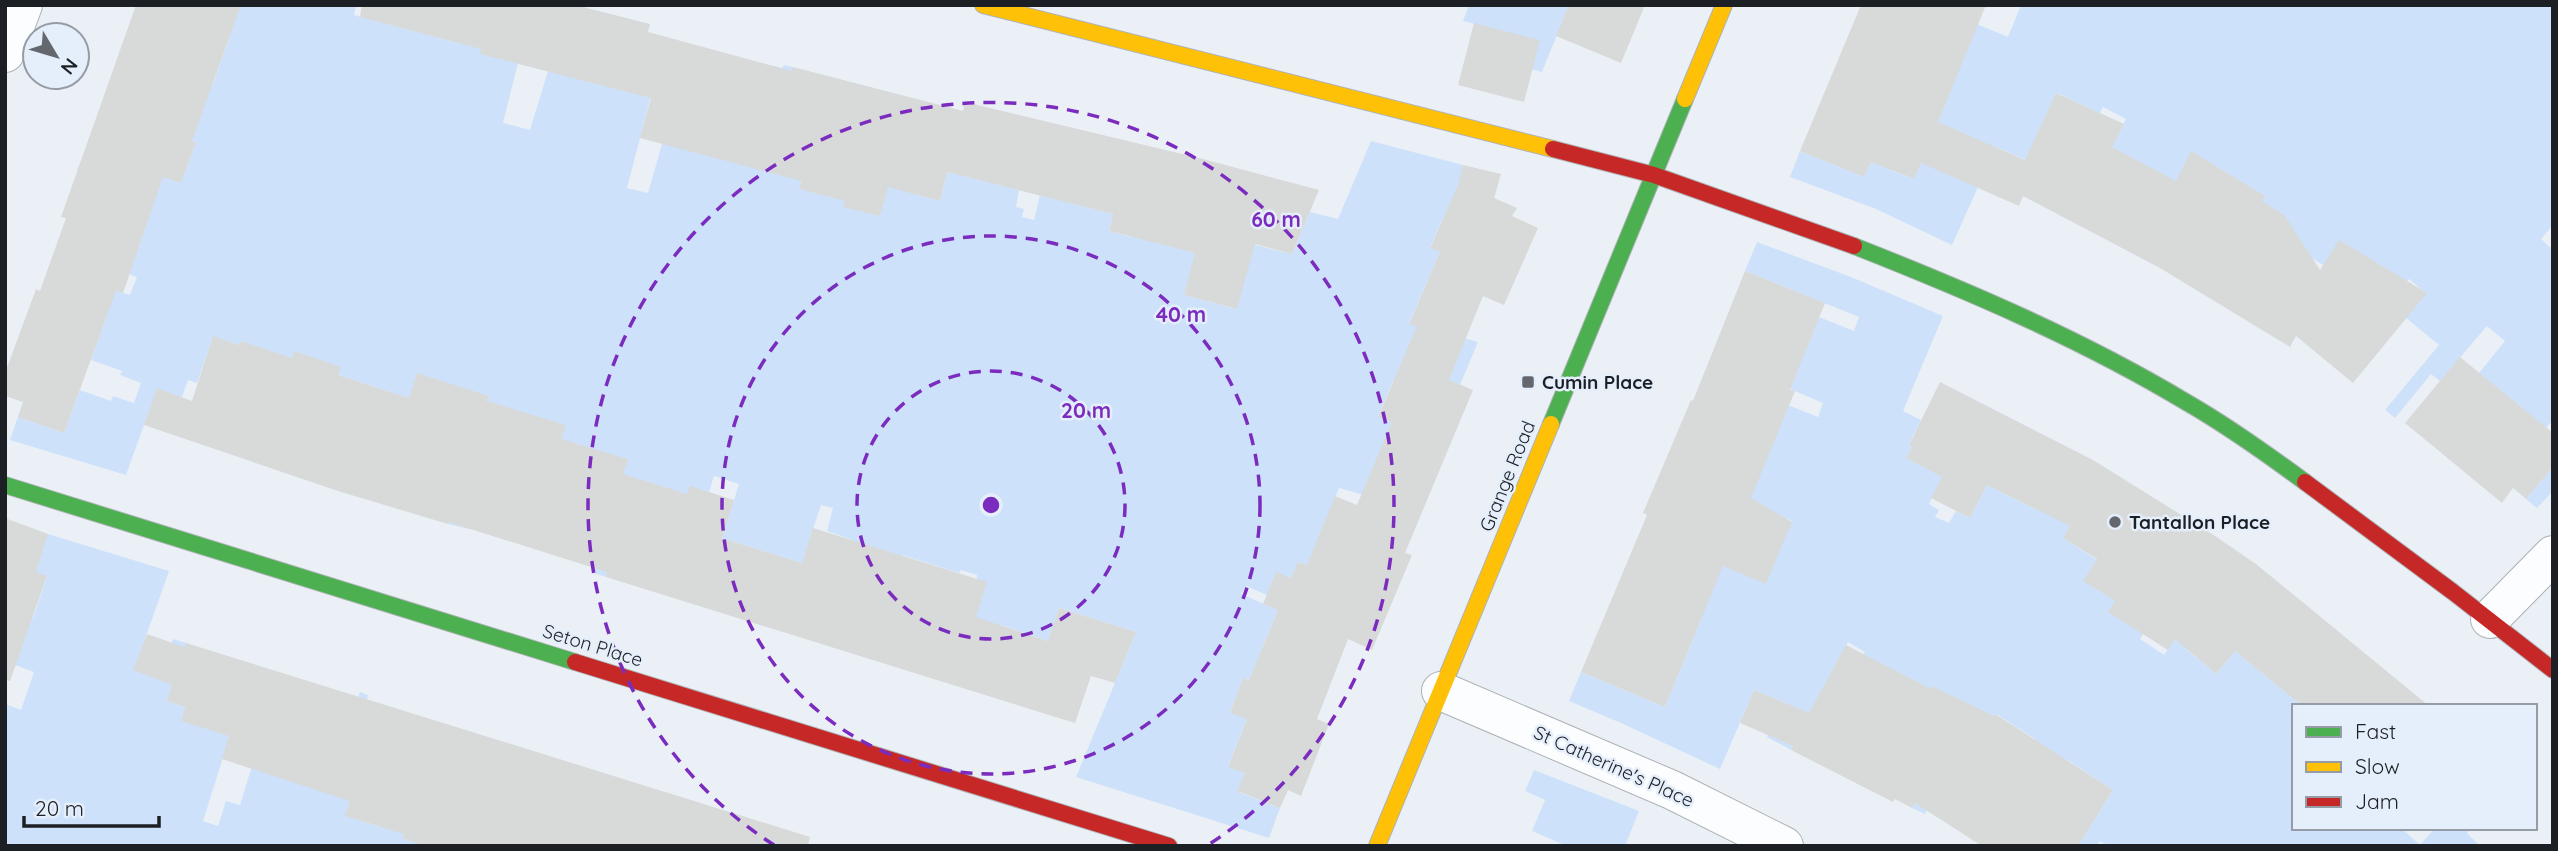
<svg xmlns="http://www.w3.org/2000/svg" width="2558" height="851" font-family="Quicksand,sans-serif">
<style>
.green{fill:#cde2fa}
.building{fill:#d8d9d9}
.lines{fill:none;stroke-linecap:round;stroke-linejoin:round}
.street-casing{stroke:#aeb2b6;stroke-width:40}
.fast-casing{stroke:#aeb2b6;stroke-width:18}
.slow-casing{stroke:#aeb2b6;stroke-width:18}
.jam-casing{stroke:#aeb2b6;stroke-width:18}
.street{stroke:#fcfdfe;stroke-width:38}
.fast{stroke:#4caf50;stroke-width:16}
.slow{stroke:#ffc107;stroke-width:16}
.jam{stroke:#c62828;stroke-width:16}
.ring{fill:none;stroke:#7b2cbf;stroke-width:3.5;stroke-dasharray:12 9}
.poi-dot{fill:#64686e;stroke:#e5effb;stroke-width:2.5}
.labels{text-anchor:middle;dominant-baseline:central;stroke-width:5;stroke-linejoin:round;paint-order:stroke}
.poi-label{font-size:19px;font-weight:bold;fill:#1c1f24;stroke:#e5effb;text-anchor:start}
.street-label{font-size:19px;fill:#1c1f24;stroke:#e5effb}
.centre{fill:#7b2cbf;stroke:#e5effb;stroke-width:3.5}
.ring-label{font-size:21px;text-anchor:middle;font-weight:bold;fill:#7b2cbf;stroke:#e5effb;stroke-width:5;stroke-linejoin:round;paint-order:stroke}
</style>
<rect width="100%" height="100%" fill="#eaf0f6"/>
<path class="green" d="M183,5H356L354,15L462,44L476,5L518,63L503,123L530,130L548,71L651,96L627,188L648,193L662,144L757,129L774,66L782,68L784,65L793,67L805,164L799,189L824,195L893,167L915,194L940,201L947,172L1019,190L1016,207L1024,209L1022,217L1034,220L1040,195L1113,214L1109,231L1131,237L1204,231L1184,295L1236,309L1247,271L1251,244L1292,254L1310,212L1338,219L1371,141L1463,165L1460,180L1497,189L1490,206L1443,218L1430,247L1440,252L1409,323L1478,342L1460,385L1393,381L1378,416L1392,422L1422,511L1339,488L1322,529L1323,572L1299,562L1291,578L1276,573L1270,588L1284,594L1281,601L1246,586L1241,594L1278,610L1262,648L1258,683L1244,678L1230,712L1247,719L1228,766L1245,773L1238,792L1280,808L1269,838L1076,777L1136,632L1059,608L1048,641L1001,625L973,627L977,575L961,570L959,573L902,555L890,591L842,576L853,540L827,531L833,508L821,505L802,563L722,538L739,484L714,476L709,492L690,487L677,524L637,479L606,577L593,573L627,459L560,443L565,425L489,467L469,529L448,524L489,396L409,398L338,375L340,367L294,352L286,377L241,341L239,345L213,337L197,383L188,380L178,408L153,400L126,475L10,440L18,417L64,433L80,390L111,401L113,396L134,403L141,383L120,375L122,371L91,360L107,315L108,288L130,295L137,277L110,267L118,246L137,252L145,229L126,221L133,190L77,170L81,161L120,175L145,170L181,183L196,142L160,129L177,71L213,84L234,24Z
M1469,5H1569L1542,72L1496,59L1503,31L1463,21Z
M2021,5H2553V225L2541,239L2553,250V420L2546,428L2479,373L2505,341L2487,326L2440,381L2431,374L2395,418L2385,410L2439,345L2406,318L2426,293L2409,279L2380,314L2323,265L2250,220L2265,196L2191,152L2177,182L2109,146L2117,136L2126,119L2103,107L2082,147L2076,142L2091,109L2057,93L2026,160L1996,147L1952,245L1876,209L1790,177L1800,151L1864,177L1874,156L1899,146L1890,170L1914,179L1952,87L1953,14L2008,37Z
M1757,242L1851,277L1943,316L1903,411L1921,420L1909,444L1912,447L1906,458L1927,469L1958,470L1940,481L1929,504L1939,510L1935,517L1949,523L1956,511L1970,518L1987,485L2037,510L2050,484L2081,509L2063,538L2164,603L2140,639L2164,655L2213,581L2224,593L2184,647L2216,674L2235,651L2302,706H2294V728L2290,733L2294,737V828H2401L2420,845L2435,828H2471L2467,833L2480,846H2108L2100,841L2097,846H2078L2113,790L2066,759L2060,768H2017L2035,739L1996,714L1935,809L1929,806L1925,814L1912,808L1929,775L1914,721L1847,686L1865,652L1848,642L1791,750L1767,737L1783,702L1754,690L1720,769L1621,723L1569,701L1581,672L1665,707L1702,617L1672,604L1720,564L1766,583L1792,521L1731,495L1776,435L1693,401L1705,372L1818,417L1823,403L1790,389L1819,317L1854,331L1859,317L1745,271Z
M2553,467V491L2537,508L2526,499Z
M48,534L169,571L134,670L158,679L173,639L186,643L167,701L185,707L181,721L234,723L203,821L218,826L226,801L240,805L252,766L345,742L360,692L368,695L367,700L380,704L346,816L380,827L388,805L405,830L403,839L426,846H5V704L21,710L34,672L7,662L5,609L33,618L47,577L13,564L45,542Z
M1534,770L1639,811L1625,846H1567L1532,831L1545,800L1525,791Z"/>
<path class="building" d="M136,5H241L192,141L196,142L181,183L163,177L123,293L116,291L64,433L18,417L23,402L5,396V373L36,289L40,291L66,218L61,217Z
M362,5H575L650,24L648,32L792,71L793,67L963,111L965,102L1203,159L1319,190L1292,254L1255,244L1237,309L1184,295L1195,253L1109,231L1113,214L947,172L940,201L888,187L880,216L843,207L845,201L799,189L801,181L640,138L651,98L480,54L481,49L360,17Z
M1569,5H1645L1621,63L1556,36Z
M1861,5H1986L1938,122L2025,160L2056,93L2124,124L2112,147L2176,181L2191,151L2265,196L2262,201L2285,216L2320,270L2339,240L2427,293L2353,383L2296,336L2290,347L2160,268L2023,196L2019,206L1921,163L1914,179L1871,162L1864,177L1800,151Z
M1474,23L1540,40L1524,102L1458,85Z
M1463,165L1501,174L1494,198L1517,208L1512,216L1538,228L1504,305L1483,296L1449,380L1473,390L1405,553L1412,555L1372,650L1348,639L1317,719L1329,724L1301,796L1288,790L1280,808L1237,791L1245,773L1228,767L1247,719L1230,713L1243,678L1249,680L1278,610L1263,604L1276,572L1291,578L1298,562L1307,565L1335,496L1357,505L1392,422L1378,417L1417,326L1409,324L1440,252L1430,248L1458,185Z
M1745,271L1825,303L1790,390L1795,391L1751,498L1792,522L1766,584L1723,566L1665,707L1581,672L1647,515L1643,513L1691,400L1693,401Z
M213,336L239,345L241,341L292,358L294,351L341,367L338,375L409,398L417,373L489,396L487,401L566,425L561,439L628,459L623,474L687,494L690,486L734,500L722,538L802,563L813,528L987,582L976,617L1048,641L1059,608L1136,632L1115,683L1091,676L1075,723L606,577L607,572L448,522V524L338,491L144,425L157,388L192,401Z
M2460,357L2553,433V467L2526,499L2513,488L2502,503L2405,423Z
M1940,382L2093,460L2215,536L2256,564L2429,706H2302L2235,651L2216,674L2175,639L2168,650L2108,612L2115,601L2083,581L2097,559L2063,538L2070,526L1987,485L1970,518L1931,498L1942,477L1906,458L1912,447L1909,445Z
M5,518L48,534L36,572L47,576L10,681L5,680Z
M147,634L184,647L186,643L810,837L808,846H426L403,839L404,834L345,816L350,801L222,759L229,736L181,721L185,707L167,701L172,685L133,670Z
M1846,645L1931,689L1932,686L1994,716L1995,714L2113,790L2078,846H1982L1915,803L1912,808L1895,799L1893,802L1791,750L1793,746L1740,723L1754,690L1809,713Z"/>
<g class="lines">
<defs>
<path id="street" d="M5,53L23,5
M2490,619L2553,555
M1441,691L1672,790L1784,846"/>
<path id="fast" d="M1854,246C1968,291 2081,339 2186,402C2228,426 2267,454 2305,482
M1551,424L1685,99
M5,485L575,662"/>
<path id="slow" d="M983,5L1553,149
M1685,99L1724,5
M1377,846L1551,424"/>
<path id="jam" d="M1553,149L1654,175L1854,246
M2305,482L2453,592L2553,670
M575,662L1169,846"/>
</defs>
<use href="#street" class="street-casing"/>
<use href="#fast" class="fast-casing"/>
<use href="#slow" class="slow-casing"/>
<use href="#jam" class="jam-casing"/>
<use href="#street" class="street"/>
<use href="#fast" class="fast"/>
<use href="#slow" class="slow"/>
<use href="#jam" class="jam"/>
</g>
<g class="ring">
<circle cx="991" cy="505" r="134"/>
<circle cx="991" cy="505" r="269"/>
<path d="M774 845A403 403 0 1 1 1208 845"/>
</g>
<g class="poi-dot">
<rect x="1521" y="375" width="14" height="14" rx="3.5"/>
<circle cx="2115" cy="522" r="7"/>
</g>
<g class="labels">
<g class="poi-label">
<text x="1542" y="382">Cumin Place</text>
<text x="2129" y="522">Tantallon Place</text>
</g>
<g class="street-label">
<text transform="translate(1507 476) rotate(-68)">Grange Road</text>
<text transform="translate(593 645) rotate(17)">Seton Place</text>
<text transform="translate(1614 766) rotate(24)">St Catherine's Place</text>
</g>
</g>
<circle cx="991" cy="505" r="10" class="centre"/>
<g class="ring-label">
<text x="1276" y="227">60 m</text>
<text x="1181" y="322">40 m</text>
<text x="1086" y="418">20 m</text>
</g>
<rect width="2558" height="851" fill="none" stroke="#1c1f24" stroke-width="14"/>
<rect x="2292" y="704" width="245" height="126" fill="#e5effb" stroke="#959ca5" stroke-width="2"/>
<rect x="2306" y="727" width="35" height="10" fill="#4caf50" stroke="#959ca5" stroke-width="2"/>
<text x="2355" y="739" font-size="21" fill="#1c1f24">Fast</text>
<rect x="2306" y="762" width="35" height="10" fill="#ffc107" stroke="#959ca5" stroke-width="2"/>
<text x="2355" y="774" font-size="21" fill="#1c1f24">Slow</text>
<rect x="2306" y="797" width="35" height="10" fill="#c62828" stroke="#959ca5" stroke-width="2"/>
<text x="2355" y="809" font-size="21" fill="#1c1f24">Jam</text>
<g transform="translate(56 56) rotate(128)"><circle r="33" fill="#e5effb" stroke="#959ca5" stroke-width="2"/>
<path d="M0-5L12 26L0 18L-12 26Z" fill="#64686e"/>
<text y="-10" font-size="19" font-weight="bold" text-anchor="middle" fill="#1c1f24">N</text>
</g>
<path d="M24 816v10h135v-10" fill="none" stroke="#1c1f24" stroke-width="3.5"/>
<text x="35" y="816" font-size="21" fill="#1c1f24" stroke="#e5effb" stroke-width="5" paint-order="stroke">20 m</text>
</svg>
